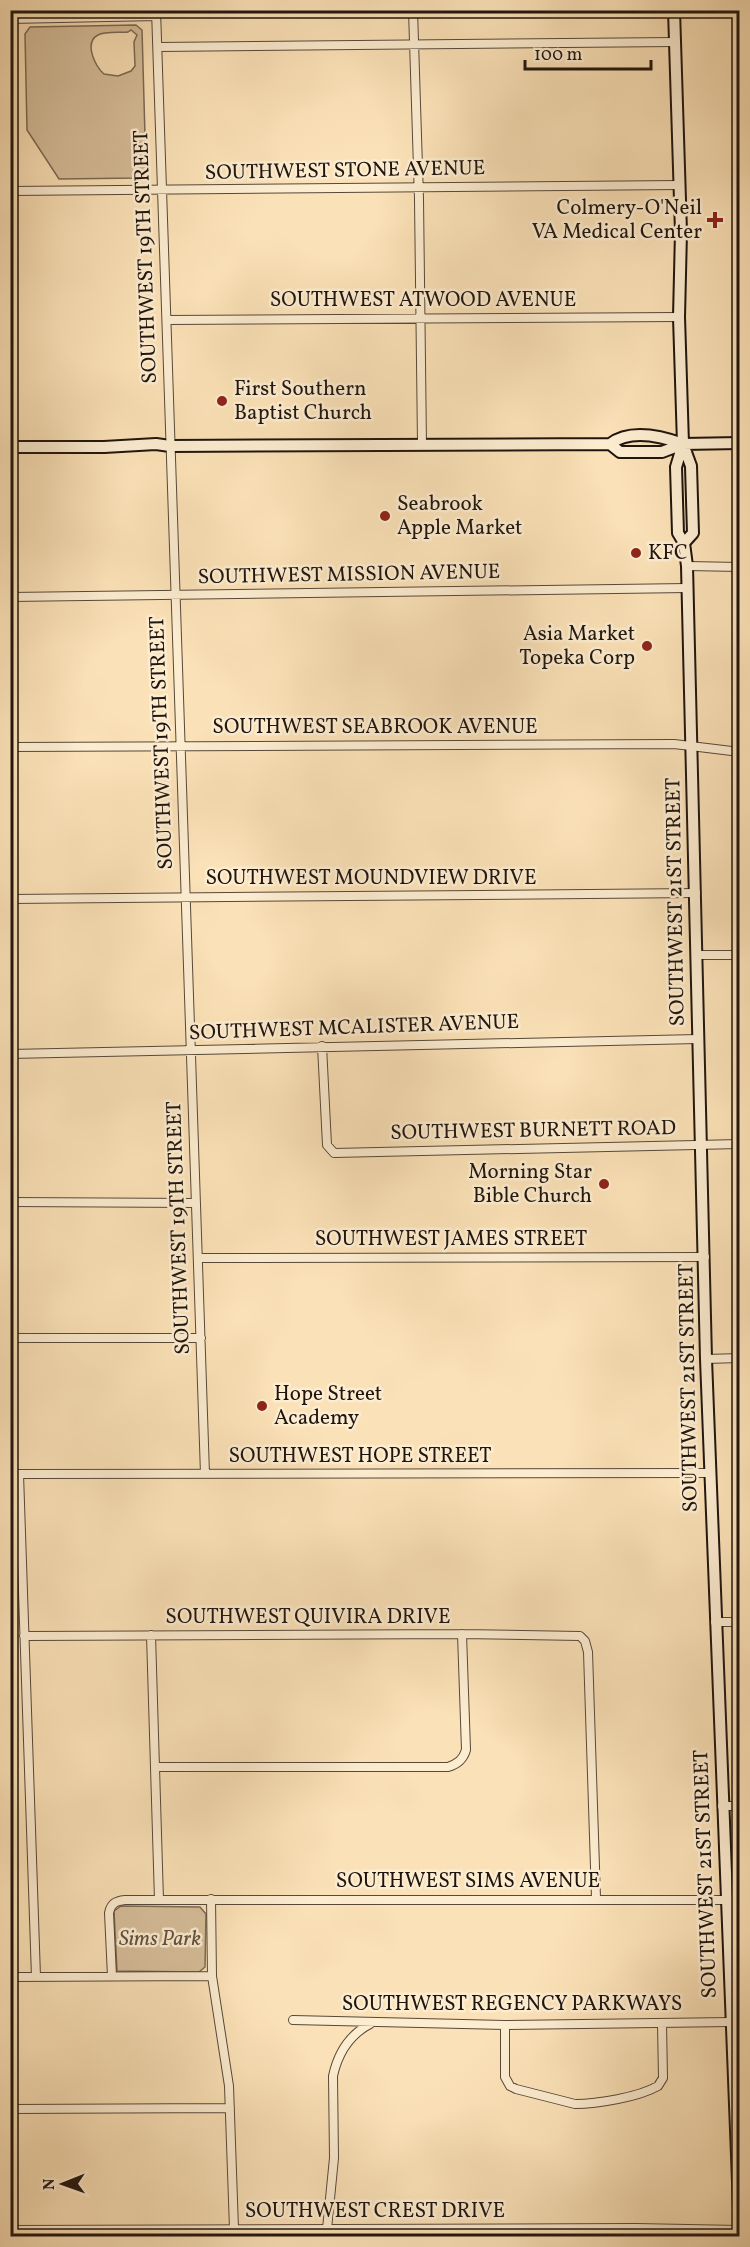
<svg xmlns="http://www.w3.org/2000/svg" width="750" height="2247" font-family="Vollkorn,serif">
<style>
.green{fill:#d6be9a;stroke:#7b6a54;stroke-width:1.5;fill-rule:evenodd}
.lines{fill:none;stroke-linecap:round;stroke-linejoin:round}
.minor-casing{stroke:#574838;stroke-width:10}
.secondary-casing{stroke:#20150e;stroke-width:14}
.minor{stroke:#fcecd0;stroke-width:8}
.secondary{stroke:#fcecd0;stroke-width:10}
.poi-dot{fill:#8f2418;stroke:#fcecd0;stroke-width:2}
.labels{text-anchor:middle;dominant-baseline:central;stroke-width:5;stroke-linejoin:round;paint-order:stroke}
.street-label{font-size:21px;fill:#20150e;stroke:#fcecd0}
.poi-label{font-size:21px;fill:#20150e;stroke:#fcecd0;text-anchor:start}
.park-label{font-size:21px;font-style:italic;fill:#60503f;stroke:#fcecd0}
</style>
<rect width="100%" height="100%" fill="#fbe1b7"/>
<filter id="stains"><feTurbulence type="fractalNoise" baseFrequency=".00333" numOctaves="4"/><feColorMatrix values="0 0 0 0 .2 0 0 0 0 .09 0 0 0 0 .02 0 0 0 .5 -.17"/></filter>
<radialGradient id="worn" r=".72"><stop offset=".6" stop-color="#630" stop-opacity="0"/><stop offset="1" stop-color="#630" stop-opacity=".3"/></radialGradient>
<path class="green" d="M136,25L142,30L146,171L137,178L59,179L27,130L25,34L30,27ZM131,30L137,35L134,42L135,66L131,71L118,76L104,74C96,67 83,43 98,35C105,31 120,33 128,32Z
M121,1906L200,1907L206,1914L205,1967L199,1972L117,1971L114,1911Z"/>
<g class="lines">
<defs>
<path id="minor" d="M156,10L205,1474
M413,10L419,199L422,444
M10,19L157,16
M158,47L675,42
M10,191L679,185
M167,320L679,317
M687,566L740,567
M10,597L687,588
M10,747L674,744L740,752
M10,899L696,893
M697,955H740
M322,1046L327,1145L334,1153L740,1144
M10,1054L698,1039
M10,1202L196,1203
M198,1258L705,1257
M10,1338H201
M706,1359L740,1358
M10,1474L710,1473
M19,1474L36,1977
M715,1622H740
M151,1635L159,1900
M24,1636L462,1634L580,1636L585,1641L588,1652L596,1898
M155,1767H448C457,1764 463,1760 466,1750L462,1634
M722,1806H740
M211,1899L212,1976L229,2086L234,2229
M729,1935H740
M112,1976L109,1913C111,1903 116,1901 125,1900H726
M10,1977L212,1976
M293,2020L505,2025L731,2022
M505,2025V2077L510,2086L516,2089L575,2104C597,2104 639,2097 658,2086L663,2078L662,2023
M10,2109L230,2108
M327,2229L334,2158L333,2076C338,2053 349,2035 370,2024
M10,2230L636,2228L739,2230"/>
<path id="secondary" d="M674,10L681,232L679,317L683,444L691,466L693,533L684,543
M610,444L620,452H662L683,444L740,443
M683,444L676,467L678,533L684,543L687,566L706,1359L740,2233
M10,447H104L156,444L170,446L610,444C630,429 661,436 683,444"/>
</defs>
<use href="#minor" class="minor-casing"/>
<use href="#secondary" class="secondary-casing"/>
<use href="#minor" class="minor"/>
<use href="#secondary" class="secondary"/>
</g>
<g class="poi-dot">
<path d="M712 211h6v6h6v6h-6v6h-6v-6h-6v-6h6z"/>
<circle cx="222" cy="401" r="6"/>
<circle cx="385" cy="516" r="6"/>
<circle cx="636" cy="553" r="6"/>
<circle cx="647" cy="646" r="6"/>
<circle cx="604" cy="1184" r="6"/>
<circle cx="262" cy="1406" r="6"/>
</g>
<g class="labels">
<g class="street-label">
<text transform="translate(345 171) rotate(-1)">SOUTHWEST STONE AVENUE</text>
<text transform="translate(146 257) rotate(-92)">SOUTHWEST 19TH STREET</text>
<text x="423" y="300">SOUTHWEST ATWOOD AVENUE</text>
<text transform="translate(349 575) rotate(-1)">SOUTHWEST MISSION AVENUE</text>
<text x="375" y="727">SOUTHWEST SEABROOK AVENUE</text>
<text transform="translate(162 743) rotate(-92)">SOUTHWEST 19TH STREET</text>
<text x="371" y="878">SOUTHWEST MOUNDVIEW DRIVE</text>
<text transform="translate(676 902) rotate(-91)">SOUTHWEST 21ST STREET</text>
<text transform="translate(354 1028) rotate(-2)">SOUTHWEST MCALISTER AVENUE</text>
<text transform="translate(533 1131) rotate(-1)">SOUTHWEST BURNETT ROAD</text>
<text transform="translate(179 1228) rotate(-92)">SOUTHWEST 19TH STREET</text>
<text x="451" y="1239">SOUTHWEST JAMES STREET</text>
<text transform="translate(689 1388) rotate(-91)">SOUTHWEST 21ST STREET</text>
<text x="360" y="1456">SOUTHWEST HOPE STREET</text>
<text x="308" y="1617">SOUTHWEST QUIVIRA DRIVE</text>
<text transform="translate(706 1874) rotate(-92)">SOUTHWEST 21ST STREET</text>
<text x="468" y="1881">SOUTHWEST SIMS AVENUE</text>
<text x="512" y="2004">SOUTHWEST REGENCY PARKWAYS</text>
<text x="375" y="2211">SOUTHWEST CREST DRIVE</text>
</g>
<g class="poi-label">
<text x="702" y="208" text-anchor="end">Colmery-O'Neil<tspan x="702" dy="24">VA Medical Center</tspan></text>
<text x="234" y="389">First Southern<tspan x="234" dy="24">Baptist Church</tspan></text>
<text x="397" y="504">Seabrook<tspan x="397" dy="24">Apple Market</tspan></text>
<text x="648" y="553">KFC</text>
<text x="635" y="634" text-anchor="end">Asia Market<tspan x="635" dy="24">Topeka Corp</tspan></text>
<text x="592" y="1172" text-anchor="end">Morning Star<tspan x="592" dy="24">Bible Church</tspan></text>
<text x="274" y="1394">Hope Street<tspan x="274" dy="24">Academy</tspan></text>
</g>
<g class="park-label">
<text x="160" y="1939">Sims Park</text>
</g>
</g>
<rect width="750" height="2247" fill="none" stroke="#fbe1b7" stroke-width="36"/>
<rect x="12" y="12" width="726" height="2223" fill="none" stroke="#20150e" stroke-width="3"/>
<rect x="18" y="18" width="714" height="2211" fill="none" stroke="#20150e" stroke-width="1.5"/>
<g transform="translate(63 2184) rotate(269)" stroke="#fcecd0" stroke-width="4.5" paint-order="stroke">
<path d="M0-4.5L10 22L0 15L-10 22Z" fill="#20150e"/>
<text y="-9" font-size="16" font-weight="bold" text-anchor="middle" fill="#20150e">N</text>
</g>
<path d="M525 60v9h126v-9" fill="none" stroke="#20150e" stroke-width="3"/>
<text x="534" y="60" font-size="18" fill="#20150e" stroke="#fcecd0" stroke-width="4.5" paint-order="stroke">100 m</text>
<rect width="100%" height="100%" filter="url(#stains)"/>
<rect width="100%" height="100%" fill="url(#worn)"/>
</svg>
